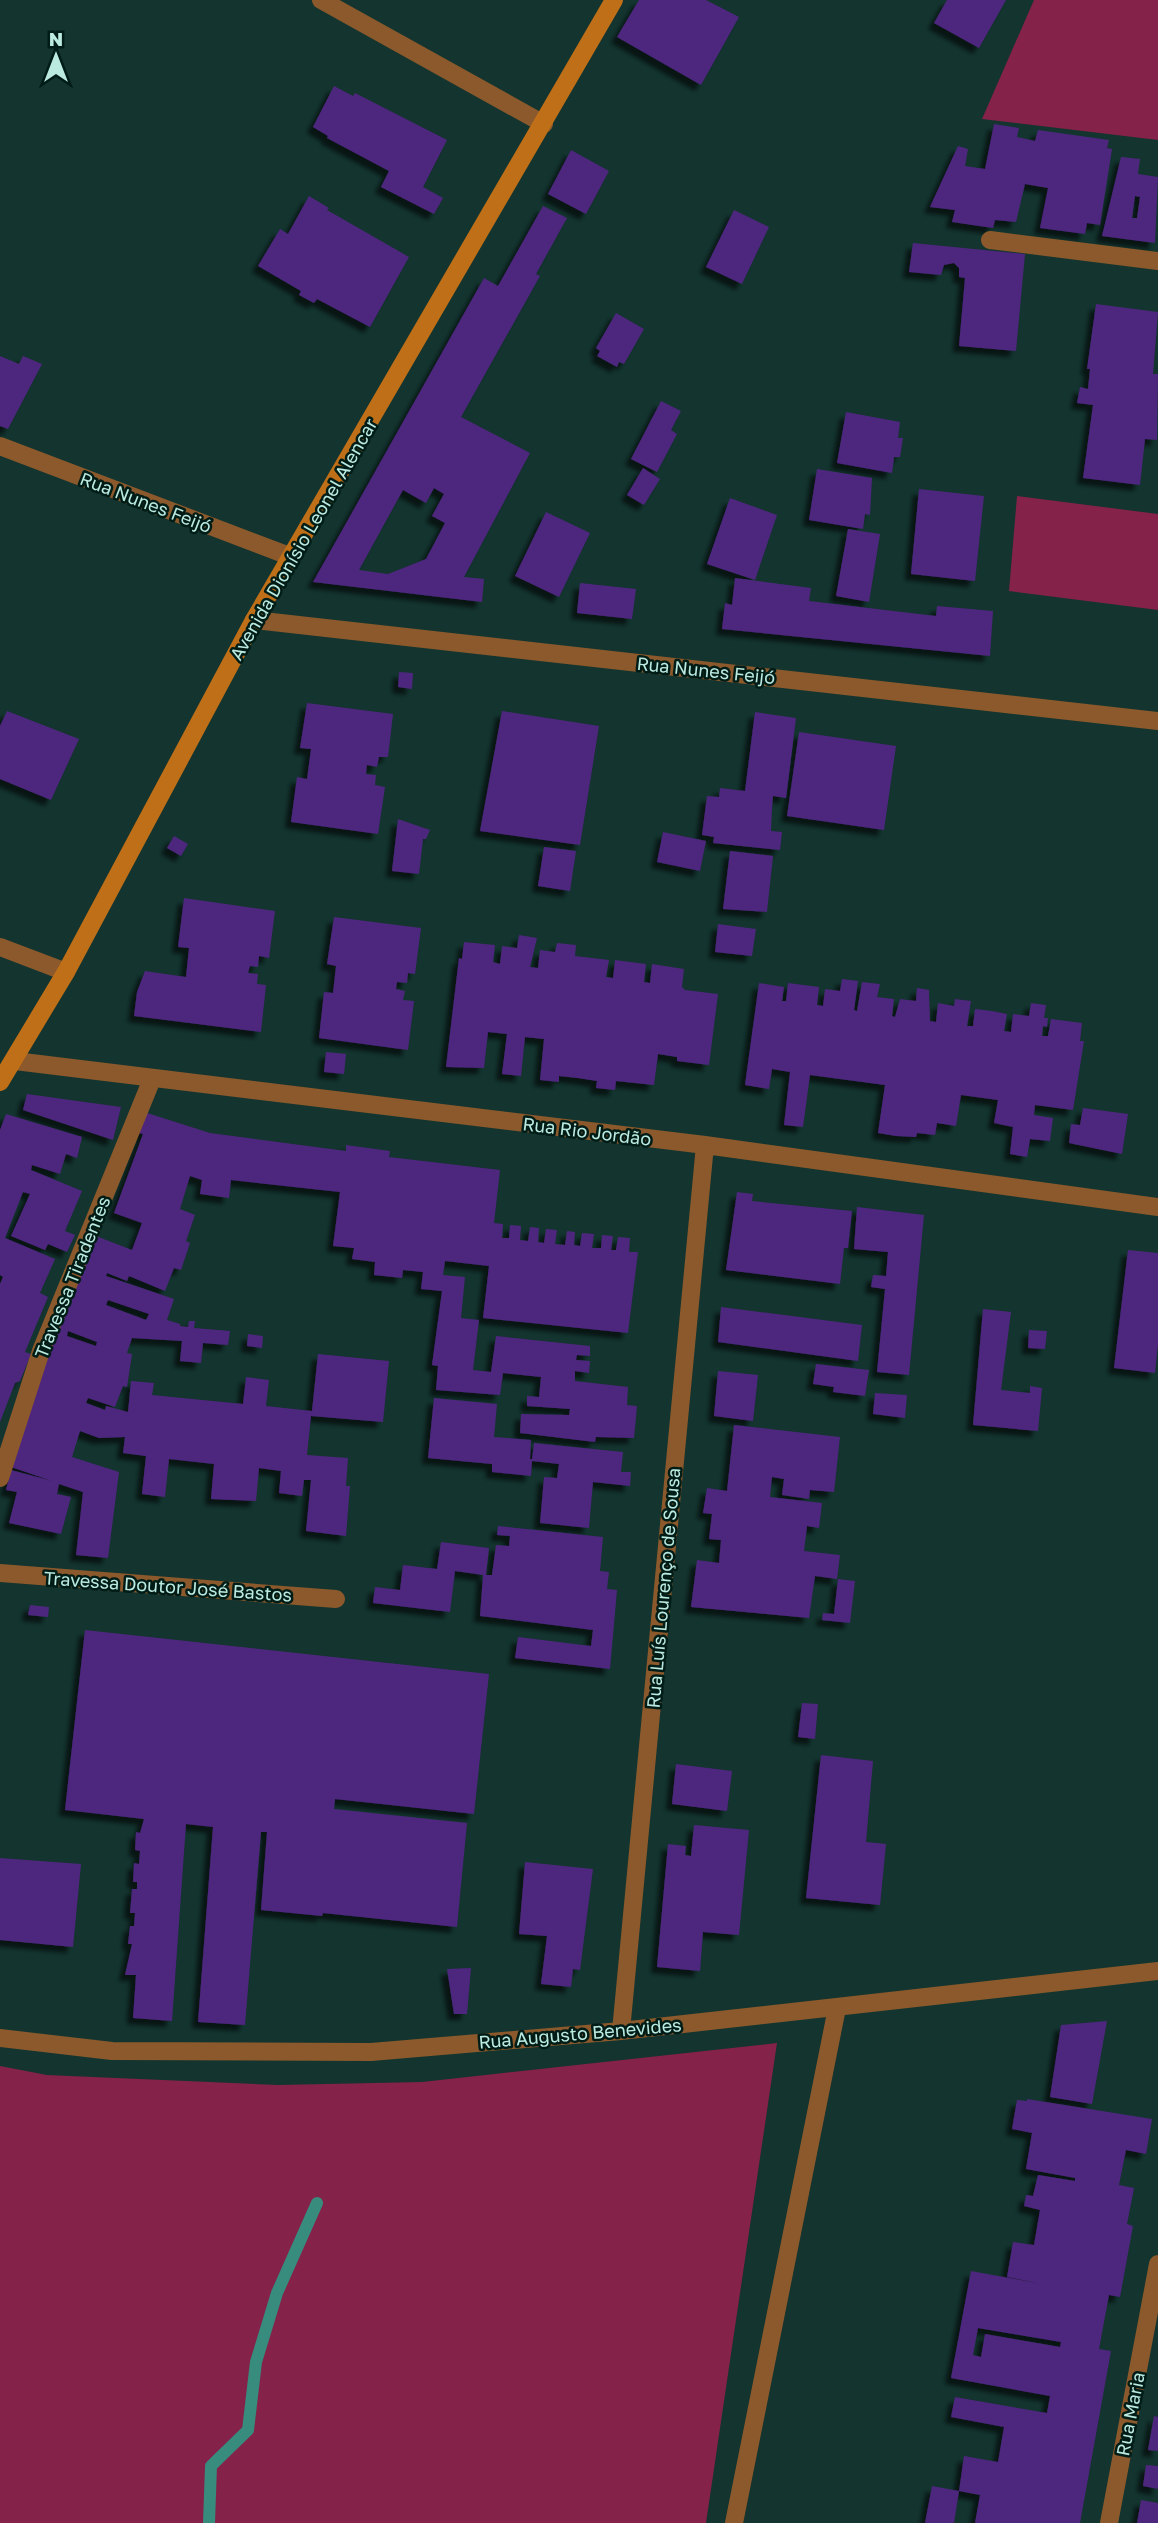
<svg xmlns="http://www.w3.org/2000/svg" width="1158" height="2523" font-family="'Golos Text',sans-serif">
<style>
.green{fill:#842249}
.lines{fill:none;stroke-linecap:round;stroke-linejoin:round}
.stream{stroke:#378c7e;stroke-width:12}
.building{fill:#4e267d;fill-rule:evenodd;filter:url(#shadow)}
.lane{stroke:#8b592b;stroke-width:18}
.street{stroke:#8b592b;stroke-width:18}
.secondary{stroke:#bf6f17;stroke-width:18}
.labels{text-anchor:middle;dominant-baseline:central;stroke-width:5;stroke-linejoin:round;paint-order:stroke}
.street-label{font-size:18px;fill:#bbeae0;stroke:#001c17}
</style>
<defs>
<filter id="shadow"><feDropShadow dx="-6" dy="6" stdDeviation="2" flood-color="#0009"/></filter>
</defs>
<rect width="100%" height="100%" fill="#13342f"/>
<path class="green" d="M1034,0H1158V140L982,119Z
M1017,496L1158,514V610L1009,591Z
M777,2043L706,2523H0V2066L47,2075L278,2085L422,2082Z"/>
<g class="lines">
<path class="stream" d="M209,2523L211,2466L248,2430L256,2362L277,2293L317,2203"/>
</g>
<path class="building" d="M639,0H706L739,17L701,85L617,37Z
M947,0H1006L979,48L934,23Z
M334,86L353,96L355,93L447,140L423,187L443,198L434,214L381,187L389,171L327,138L328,136L313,127Z
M994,124L1019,128L1017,137L1035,141L1038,130L1109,140L1107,148L1112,149L1100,225L1087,223L1085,234L1040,228L1048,188L1025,184L1016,222L995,220L993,228L952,222L955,210L930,207L958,146L968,149L965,166L985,169Z
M571,150L609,171L586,214L548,194Z
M1121,157L1140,159L1138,174L1158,177L1155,243L1102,236ZM1135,196L1140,197L1137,218H1132Z
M309,196L329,208L327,210L409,257L370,327L317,299L314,303L299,295L301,291L258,266L280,229L288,234Z
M543,206L567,218L536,274L540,276L461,417L530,453L464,577L484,579L482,602L313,582L484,278L498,286ZM434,488L444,494L432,516L445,523L426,559L388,574L359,570L403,490L426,503Z
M734,210L769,227L742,284L706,267Z
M913,243L1025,254L1016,351L959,346L965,278L959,277V268L954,263L944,265L941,275L909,272Z
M1096,304L1158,312L1153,374H1158L1157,440L1145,439L1140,485L1083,478L1093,405L1077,403L1080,387L1088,389L1090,369H1087Z
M616,313L644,329L624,364L619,362L617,367L597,356L600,351L596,348Z
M0,356L19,364L23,356L42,364L8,429L0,426Z
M661,401L681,411L671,430L677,434L657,472L631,459Z
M846,412L900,422L898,438H903L900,457H894L892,473L837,463Z
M643,468L660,479L644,505L627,495Z
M817,469L872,478L870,515L865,514L863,529L809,520Z
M919,489L984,496L975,581L911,574Z
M730,498L777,515L755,580L707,564Z
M546,512L590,533L559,597L515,576Z
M848,529L880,534L869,602L836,596Z
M735,578L811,588L809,601L936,616L937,606L993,611L990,656L722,629L725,603L732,605Z
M580,583L636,589L632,619L577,613Z
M399,672L413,673L412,689L398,687Z
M307,703L393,714L388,757H379L377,767L367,765L366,774L376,775L375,785L385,787L378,834L291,822L297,777L307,779L311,749L300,748Z
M7,711L79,739L51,800L0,779V726Z
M502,711L599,726L580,845L480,831Z
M755,712L796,718L786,798L773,796L772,808L771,831L782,832L780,850L713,843L714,837L702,835L707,796L719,797L720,788L745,791Z
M799,732L896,746L884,830L787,816Z
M398,819L430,830L426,839H423L419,874L392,871Z
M663,832L706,841L700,871L657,862Z
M174,836L188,844L181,856L167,848Z
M544,847L576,851L570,891L538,886Z
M730,851L773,856L767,912L723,909Z
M184,898L275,911L269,958L259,956L258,967L250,966L248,973L258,974L257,984L266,985L261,1032L134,1016L137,992L145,971L186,977L189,948L178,947Z
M334,917L421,928L415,974L408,973L407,983L397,982L396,989L405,991L403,1000L414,1001L408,1050L319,1038L324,992L333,993L336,966L327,964Z
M718,924L756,929L752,956L715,952Z
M519,935L537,938L530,967L538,968L540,950L555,952L557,943L576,945L575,956L609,960L606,977L613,978L615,960L646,964L644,982L650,983L652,964L684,969L682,987L685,990L718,994L709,1065L677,1061V1057L658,1054L654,1085L616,1081L615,1090L596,1088L597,1081L578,1078L559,1076V1082L540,1080L544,1039L525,1037L521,1076L502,1074L507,1034L488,1032L484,1068L446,1067L459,958L462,959L464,942L495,945L493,962L500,964L502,946L517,948Z
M842,979L858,981L854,1010L857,1011L862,982L880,984L877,997L894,999L892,1016L895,1017L900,999L916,1001L917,988L929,990L930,1021L936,1022L938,1003L954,1006L955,999L971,1001L967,1026H973L975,1009L992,1011L1007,1014L1004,1031L1011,1032L1013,1014L1029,1016L1031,1003L1046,1005L1044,1018H1048L1047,1027L1043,1026L1042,1036H1048L1051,1019L1082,1023L1080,1041H1084L1073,1110L1035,1105L1034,1115L1053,1118L1050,1141L1030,1139L1027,1157L1010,1154L1013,1127L994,1123L998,1100L961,1095L956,1126L937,1123L935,1135L917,1133L916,1137L896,1136L878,1133L885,1085L810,1075L803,1127L784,1125L790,1072L772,1069L769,1089L745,1085L759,983L784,987L782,1001H786L788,983L819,987L817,1005L823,1006L825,989L840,991Z
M326,1052L346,1054L344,1074L324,1072Z
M27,1094L121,1107L113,1140L23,1110Z
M1083,1108L1128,1114L1122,1154L1069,1143L1071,1124L1080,1125Z
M144,1112L210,1133L346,1151V1145L390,1151L389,1157L500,1170L494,1223L503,1224L502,1238H509L510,1225L521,1226L520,1240L528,1241L530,1227L539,1228L538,1242L544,1243L546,1229L557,1230L555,1244L565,1245L567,1231L575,1232L574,1245L580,1246L582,1233L594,1234L592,1248H601L602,1235L613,1236L611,1250H616L618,1237L630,1238L629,1252H638L628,1333L483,1318L489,1266L445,1261L443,1275L465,1277L461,1318L479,1320L473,1370L491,1372L496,1336L590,1346V1356L577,1355L576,1360L590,1361L589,1373L575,1371V1381L628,1387L627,1405L637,1406L634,1438L596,1437L595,1442L520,1433L521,1414L569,1415L570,1409L527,1406V1396L539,1397L541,1377L503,1373L500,1395L436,1390L438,1366L432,1365L442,1291L421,1289L423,1272L403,1270L402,1278L374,1275L375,1262L352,1259L354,1248L333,1246L340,1192L231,1180L229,1198L200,1194L202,1180L190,1176L180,1209L195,1215L186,1241L190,1243L181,1270L174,1268L165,1291L129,1276L127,1281L107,1273L106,1276L174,1299L167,1320L180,1324V1326L188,1327L189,1321H195L194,1328L230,1331L228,1345L203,1343L201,1363L180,1361L182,1341L132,1338L127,1353L132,1354L127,1387L123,1386L115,1407L88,1398L86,1403L105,1410L106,1406L128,1412L131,1381L154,1383L152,1395L243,1404L246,1377L269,1380L266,1406L312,1411L318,1354L389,1361L383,1422L311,1416L307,1455L348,1458L346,1486H350L346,1536L306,1531L311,1480H304L302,1496L279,1493L281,1471L259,1468L256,1501L211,1499L214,1464L169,1459L165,1497L142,1494L146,1456L123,1453L125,1437L99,1438L80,1431L72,1457L119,1472L108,1558L76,1555L83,1492L59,1484L57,1494L71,1497L61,1534L9,1523L17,1492L6,1490L11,1470L52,1481L11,1467L26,1410L96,1236L132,1250L142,1223L114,1213L143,1134L138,1133ZM108,1300L149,1314L146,1320L106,1305ZM68,1331L97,1342L96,1346L67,1336Z
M6,1114L82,1137L77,1158L66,1154L60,1174L32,1165L31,1170L82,1191L65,1231L75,1235L67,1252L48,1244L45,1250L11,1236L30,1194L23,1192L5,1238L55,1259L40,1293L48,1297L25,1352L31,1354L20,1381L15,1383L0,1422V1284L3,1277L0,1275V1130Z
M737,1192L753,1194L752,1201L852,1211L848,1248H844L840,1284L726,1270Z
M857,1207L924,1215L909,1375L877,1372L885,1289L871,1287L873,1275L886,1276L888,1252L854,1249Z
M1128,1250L1158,1253V1344L1155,1373L1114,1368Z
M721,1307L862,1325L858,1361L718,1342Z
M983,1309L1011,1312L1001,1390L1030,1393V1386L1042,1388L1038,1431L973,1425Z
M1029,1330L1047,1331L1045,1349L1028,1348Z
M248,1334L263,1336L262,1348L247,1346Z
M816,1364L869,1370L865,1396L833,1392L834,1387L813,1384Z
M718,1371L758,1375L753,1421L714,1416Z
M875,1393L907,1395L905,1418L873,1414Z
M434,1398L497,1404L494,1437L531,1440L530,1459H532L534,1443L623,1452L621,1472H631L630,1486L593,1482L589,1528L540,1523L544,1477L557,1478L559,1464L532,1461L531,1476L492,1472V1464L428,1458Z
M734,1425L840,1437L834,1492L810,1490L809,1499L782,1495L784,1479L772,1477L770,1497L822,1503L819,1528L807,1526L804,1551L840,1555L837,1579L815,1576L809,1618L691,1607L697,1560L719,1563L721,1540L709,1539L712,1514L703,1513L707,1488L727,1491Z
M498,1526L603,1537L600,1571L609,1572L607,1589L617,1590L610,1669L515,1658L518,1637L591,1646L593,1630L480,1616L483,1575L455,1571L450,1612L373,1603L375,1587L400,1590L403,1565L437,1569L441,1542L489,1548L486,1575H492L496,1545L509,1546L510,1536L497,1535Z
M838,1579L855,1581L850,1623L822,1620L823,1613L834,1614Z
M30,1605L49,1607L48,1617L28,1615Z
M85,1630L489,1674L474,1814L335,1799L334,1809L467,1823L457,1927L323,1913L322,1916L261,1910L267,1832H261L245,2025L198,2022L213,1827L186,1824L172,2021L133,2018L136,1975H125L132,1944H128L130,1926H134L135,1913H130L132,1889H137V1882H133L134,1863L139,1864L140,1851L135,1850L136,1832L140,1833L144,1819L65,1810Z
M802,1703L818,1704L815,1739L798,1737Z
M821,1755L873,1761L866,1842L886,1844L880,1905L806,1898Z
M676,1764L732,1771L727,1811L672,1804Z
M694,1825L749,1830L739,1935L703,1932L700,1971L657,1967L668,1844L686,1846L685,1855L691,1856Z
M0,1858L81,1864L73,1947L0,1940Z
M525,1862L593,1869L580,1970L573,1969L571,1987L541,1984L547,1936L519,1934Z
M471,1968L467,2014H454L447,1969Z
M1107,2021L1092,2104L1050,2097L1061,2025Z
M1027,2099L1152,2119L1146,2154L1126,2150L1119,2185L1134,2188L1127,2224L1133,2226L1120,2297L1109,2295L1099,2349L1111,2351L1080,2523H975L980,2495L959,2491L964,2456L998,2462L1004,2427L951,2417L955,2397L1047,2413L1050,2396L951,2378L971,2271L1042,2284L1007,2277L1013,2242L1034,2245L1040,2210L1024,2206L1026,2195L1033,2196L1038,2175L1075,2181V2178L1026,2169L1032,2133L1012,2129L1017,2100L1027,2101ZM978,2328L1061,2342L1060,2347L985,2334L981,2357L973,2355Z
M1154,2416L1158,2417V2451L1148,2450Z
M1146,2465L1158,2466V2489L1143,2486Z
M932,2486L959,2491L954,2523H925Z
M1141,2500L1158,2503V2523H1137Z"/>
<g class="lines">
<path class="lane" d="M321,0L544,124
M0,1478L41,1351L152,1079
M734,2523L837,2008"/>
<path class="street" d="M990,240L1158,261
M0,446L292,557
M254,620L1158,721
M0,947L66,972
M15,1061L705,1145L1158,1207
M0,1573L336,1599
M621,2031L705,1145
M0,2038L112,2051L371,2052L621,2031L1158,1971
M1109,2523L1158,2264"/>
<path class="secondary" d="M0,1082L66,972L254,620L614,0"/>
</g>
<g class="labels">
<g class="street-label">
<text transform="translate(146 502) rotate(21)">Rua Nunes Feijó</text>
<text transform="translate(303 539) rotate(-60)">Avenida Dionísio Leonel Alencar</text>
<text transform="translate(706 670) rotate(6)">Rua Nunes Feijó</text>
<text transform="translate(587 1131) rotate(7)">Rua Rio Jordão</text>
<text transform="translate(72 1277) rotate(-68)">Travessa Tiradentes</text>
<text transform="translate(168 1586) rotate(4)">Travessa Doutor José Bastos</text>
<text transform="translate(663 1588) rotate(-85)">Rua Luís Lourenço de Sousa</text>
<text transform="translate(580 2033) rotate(-5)">Rua Augusto Benevides</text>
<text transform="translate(1130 2414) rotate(-79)">Rua Maria</text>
</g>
</g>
<g transform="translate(56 56)" stroke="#001c17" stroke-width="5" paint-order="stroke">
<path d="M0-5L12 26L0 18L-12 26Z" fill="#bbeae0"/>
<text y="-10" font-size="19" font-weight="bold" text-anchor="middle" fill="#bbeae0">N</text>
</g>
</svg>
